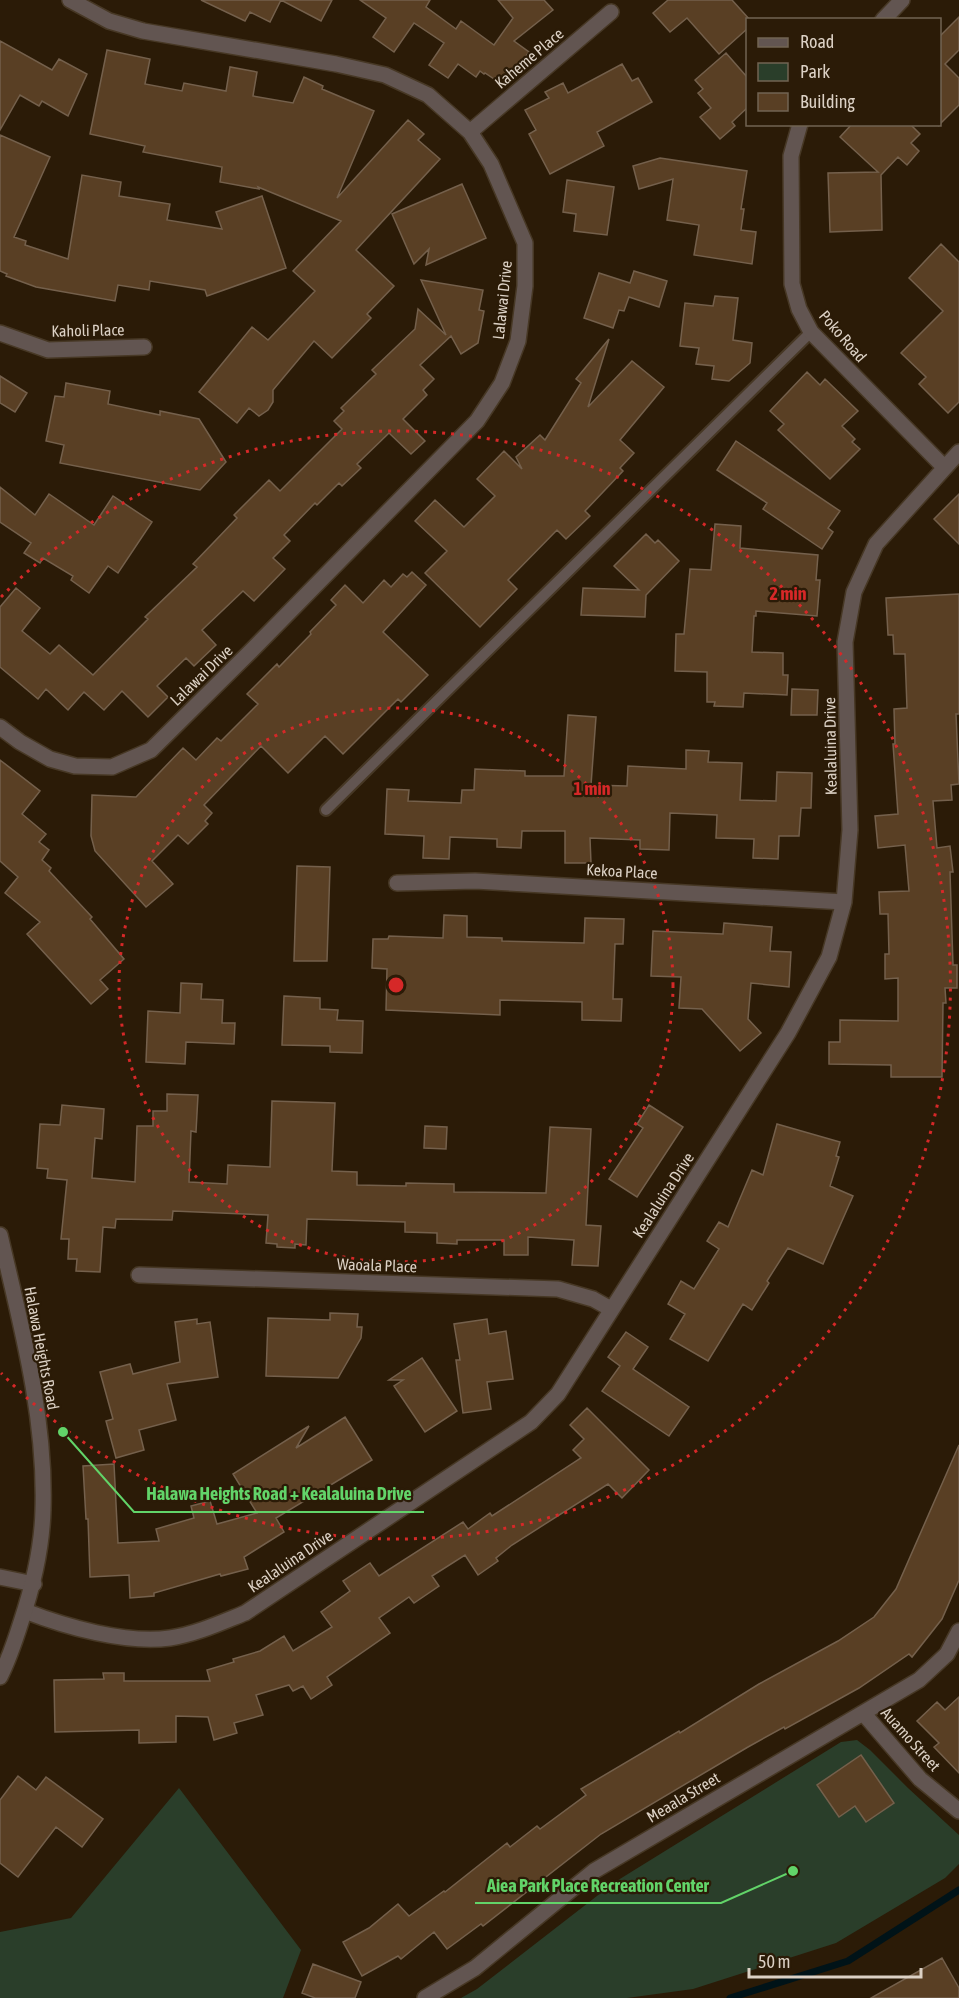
<svg xmlns="http://www.w3.org/2000/svg" width="959" height="1998" font-family="'Asap Condensed',sans-serif">
<style>
.green{fill:#2a3e2a}
.lines{fill:none;stroke-linecap:round;stroke-linejoin:round}
.stream{stroke:#001318;stroke-width:7}
.building{fill:#593f24;stroke:#74604c;stroke-width:1.5}
.service-casing{stroke:#473825;stroke-width:14}
.minor-casing{stroke:#473825;stroke-width:18}
.tertiary-casing{stroke:#473825;stroke-width:18}
.service{stroke:#625551;stroke-width:10}
.minor{stroke:#625551;stroke-width:15}
.tertiary{stroke:#625551;stroke-width:15}
.ring{fill:none;stroke:#d62828;stroke-width:3;stroke-dasharray:3 6}
.labels{text-anchor:middle;dominant-baseline:central;stroke-width:4.5;stroke-linejoin:round;paint-order:stroke}
.street-label{font-size:16px;fill:#dcd1c5;stroke:#2b1b07}
.centre{fill:#d62828;stroke:#2b1b07;stroke-width:3}
.ring-label{font-size:18px;text-anchor:middle;font-weight:bold;fill:#d62828;stroke:#2b1b07;stroke-width:4.5;stroke-linejoin:round;paint-order:stroke}
.leader{fill:none;stroke:#62d469;stroke-width:2}
.callout-dot{fill:#62d469;stroke:#2b1b07;stroke-width:2}
.callout-label{font-size:18px;text-anchor:middle;font-weight:bold;fill:#62d469;stroke:#2b1b07;stroke-width:4.5;stroke-linejoin:round;paint-order:stroke}
</style>
<rect width="100%" height="100%" fill="#2b1b07"/>
<path class="green" d="M857,1740L870,1750L908,1788L959,1835V1864L945,1878L836,1943L693,1989L627,1998H461L477,1989L615,1882L841,1742Z
M179,1788L301,1950L283,1998H0V1932L71,1918Z"/>
<g class="lines">
<path class="stream" d="M730,1998L848,1961L959,1890"/>
</g>
<path class="building" d="M201,0H332L321,21L281,0L270,22L250,12L245,21Z
M360,0H430L426,7L456,29L461,21L494,45L513,18L498,0H544L553,10L514,41L529,52L509,79L506,74L500,83L485,73L484,74L480,71L476,77L458,64L448,78L429,65L444,43L414,23L394,52L373,37L386,18Z
M668,0H732L750,20H747V29L719,54L687,18L670,32L653,13Z
M959,17V50L945,64L959,78V105L939,125V37Z
M0,41L52,70L59,59L87,74L68,116L42,101L39,106L20,95L0,130Z
M107,50L150,59L145,84L182,91L184,83L226,91L230,67L257,72L253,96L293,103L304,77L323,86L322,89L374,111L337,198L408,120L424,134L418,140L440,159L356,250L394,286L367,314L371,318L332,358L314,341L273,390V402L268,410L259,416L249,408L237,423L199,392L252,327L268,340L315,291L293,271L341,221L258,187L259,189L220,182L222,167L143,152L145,146L90,134Z
M726,53L747,77V108L732,122L735,126L720,139L700,117L711,108L698,93L703,89L695,80Z
M622,64L632,81L638,78L652,102L597,132L604,146L550,174L529,134L536,130L525,110L549,98L545,92L563,83L568,93Z
M852,124H910L920,134L911,143L919,151L907,165L898,157L881,175L882,230L830,232L828,173L878,172L840,137Z
M0,135L50,157L14,237L26,241L25,245L68,259L82,175L121,182L119,196L170,204L167,220L222,229L216,212L262,196L286,268L207,296L205,290L150,281L149,290L118,285L115,301L36,287L6,276L7,274L0,271Z
M660,158L747,171L741,209H744L741,230L756,232L752,264L694,255L699,225L667,220L673,179L639,189L633,166Z
M567,180L614,187L607,235L574,231L576,214L563,212Z
M462,184L486,238L426,265L429,249L414,264L392,214Z
M941,244L959,262V402L948,413L919,384L926,377L901,353L943,311L909,278Z
M634,271L667,281L659,307L629,297L624,311L619,310L613,328L584,318L599,273L630,283Z
M421,280L483,290L479,310L484,311L478,343L461,354L451,336L420,365L434,379L423,390L427,395L403,419L425,441L411,454L389,433L357,464L361,468L342,486L339,483L317,505L315,503L284,535L290,541L273,558L285,569L254,601L243,591L202,630L216,645L194,666L186,658L157,686L168,697L148,717L122,691L104,710L84,692L68,710L46,689L38,699L0,667V607L16,588L40,608L22,631L50,654L59,645L93,675L148,619L145,617L197,567L193,564L237,518L234,515L269,480L280,491L342,429L334,421L344,411L341,408L376,374L372,370L415,329L418,309L446,335Z
M715,296L738,298L733,340L752,343L750,363L729,381L712,379L714,366L696,364L699,348L680,346L685,303L713,306Z
M609,339L588,407L632,361L664,387L620,440L634,453L620,468L623,471L585,511L590,516L566,539L557,530L508,580L517,589L480,627L425,573L447,551L415,521L435,500L464,527L495,496L477,479L504,451L522,469L516,457L540,435L545,440L581,383L576,379Z
M807,372L820,385L825,379L858,411L842,426L855,439L852,442L860,449L830,479L778,430L784,424L770,411Z
M0,376L27,393L15,412L0,403Z
M66,383L110,391L108,404L160,415V411L199,419L226,462L200,490L60,463L64,445L46,441L55,396L64,397Z
M736,441L840,511L828,528L833,532L822,549L763,509L767,503L717,470Z
M0,487L35,515L49,494L94,525L113,496L152,522L118,573L108,566L89,593L71,580L73,576L43,558L40,563L24,553L31,543L0,522Z
M959,494V544L934,519Z
M715,524L741,526L740,548L818,555L816,580H820L817,616L756,611V616H754L752,652L783,653V675H788L787,695L744,693L743,707L714,706L715,702H707V672L675,671L676,634H684L690,569L711,570Z
M646,534L655,543L658,540L679,561L646,595L645,617L581,615L583,588L639,590L614,566Z
M412,572L426,585L383,632L428,675L401,702L398,699L343,754L325,736L288,773L261,746L204,805L212,813L205,821L208,824L188,844L178,835L152,861L173,884L146,907L95,851L91,836L92,795L136,797L183,748L196,760L217,738L221,741L258,704L247,694L277,664L279,667L311,634L310,632L336,605L331,600L345,585L363,603L384,580L391,587L403,574L407,577Z
M959,594V714H956L959,784L951,785L952,800L933,801L937,848L950,846L953,872H950L953,965H957V988H945L946,1003H943L942,1077H891V1065L829,1064V1042H840V1020L898,1021V978L885,979V954H889L888,914H880L879,892L909,891L905,845L878,848L875,816L898,814L893,744H895L894,709L907,708L905,654H894L893,635H888L886,598Z
M792,689L818,690L817,715H791Z
M568,715L596,717L591,785L627,786L628,766L686,769V750L709,751L708,762L742,763L740,800L776,801L777,772L812,773L811,808H801L799,836H779L778,859L753,858L754,839L716,838L717,815L670,813L669,850L640,849V840L590,838L591,863H565V831H522L521,848L497,847V839L450,837L449,859L423,858L424,836L385,834L387,789L409,790L408,801L461,803L462,790H474L475,769L525,771V776H564Z
M0,760L40,791L22,814L46,834L39,842L49,850L42,860L51,868L49,871L92,917L90,919L124,959L100,980L108,989L91,1004L27,934L40,922L5,893L18,877L0,861Z
M297,866L330,867L327,961H294Z
M444,915L467,916V937L502,938V941L584,943L585,918L624,919L623,944H615L613,999H622L621,1021L582,1020V1002L500,1000V1015L386,1010L387,969L372,968L373,939H388L389,936L443,938Z
M724,923L772,927L770,951L791,952L789,987L751,983L748,1019L761,1033L740,1051L702,1009L679,1008L681,977L651,976L653,931L723,934Z
M181,983L202,984L201,999L223,1000L222,1023H235L234,1044L186,1042L185,1064L146,1062L148,1011L180,1013Z
M284,996L320,998V1009L338,1010L337,1020L363,1021L362,1053L330,1052V1046L282,1045Z
M167,1094L198,1095L196,1132L191,1131L189,1182L227,1184L228,1165L270,1167L272,1101L335,1103L332,1171L357,1172V1185L406,1186V1183L454,1184V1192L546,1193L550,1127L591,1129L586,1225L601,1226L598,1266L572,1265L574,1240L528,1237V1255H504V1240H457V1244L437,1243V1233L405,1232V1222L307,1219L306,1245L295,1244V1248L277,1247V1244L266,1243L268,1215L173,1211L172,1220L116,1219L115,1228L103,1227L100,1272L76,1271L77,1259H68L69,1239H61L67,1180L47,1178L48,1169L37,1168L40,1124L60,1125L62,1105L104,1109L102,1139L95,1138L92,1178L135,1182L137,1126H153V1111H167Z
M649,1105L683,1127L637,1197L609,1179L643,1128L637,1124Z
M777,1124L840,1142L836,1156L839,1157L830,1186L853,1196L823,1264L788,1248L767,1281L769,1283L752,1310L743,1304L708,1361L670,1339L685,1314L668,1304L681,1281L694,1289L719,1249L707,1241L719,1222L728,1227L752,1170L763,1175Z
M425,1126L447,1127L446,1149L424,1148Z
M330,1313L358,1314L357,1327H362L361,1338L338,1378L266,1376L268,1318L330,1320Z
M197,1319V1324L210,1322L218,1377L167,1384L176,1420L139,1430L144,1450L116,1458L106,1421L113,1419L100,1372L130,1364L133,1374L180,1362L175,1322Z
M487,1319L489,1334L506,1331L513,1379L487,1382L491,1409L463,1413L456,1360H460L454,1324Z
M626,1332L648,1347L633,1369L689,1407L669,1436L602,1391L620,1366L608,1357Z
M422,1358L457,1411L425,1432L394,1386L403,1380H389Z
M587,1408L649,1470L622,1498L608,1484L512,1545L496,1558L498,1561L478,1575L465,1555L432,1576L439,1586L414,1603L409,1597L379,1618L390,1633L327,1677L332,1685L311,1699L303,1686L293,1691L289,1685L256,1695L263,1715L234,1723L237,1733L214,1740L208,1717L176,1716V1742L139,1743V1730L55,1732L54,1680L104,1679L103,1673H124V1681H210L207,1670L234,1662L233,1659L260,1651L284,1636L293,1651L332,1627L321,1612L350,1591L343,1581L370,1563L379,1576L463,1522L468,1529L490,1513L492,1516L581,1458L573,1450L584,1439L570,1425Z
M345,1417L372,1460L276,1518L284,1532L244,1557L248,1569L221,1576L220,1574L154,1593V1596L130,1598L129,1575L90,1577L88,1519H86L83,1466L114,1464L118,1543L159,1541L156,1529L194,1518L191,1506L210,1501L217,1524L257,1513L233,1474L309,1426L296,1448Z
M959,1445V1580L942,1619L912,1657L909,1654L859,1688L785,1729L784,1727L748,1747L601,1834L483,1926L481,1924L447,1949L434,1932L401,1959L398,1956L362,1976L343,1942L369,1928L398,1904L409,1916L444,1891L445,1892L507,1843L510,1847L537,1826L540,1829L586,1795L581,1789L679,1731L680,1733L759,1684L838,1641L874,1617L896,1589Z
M959,1697V1773L934,1747L939,1743L917,1721L937,1702L945,1710Z
M861,1755L894,1803L866,1822L855,1806L839,1817L817,1785Z
M18,1776L36,1790L46,1777L103,1819L82,1847L56,1827L18,1877L0,1863V1800Z
M942,1958L959,1988V1998H871Z
M313,1964L361,1982L355,1998H315L302,1993Z"/>
<g class="lines">
<defs>
<path id="service" d="M326,810L811,332"/>
<path id="minor" d="M883,20L902,0
M800,124L791,156L792,284L799,309L811,332L944,467
M470,132L611,12
M0,333L48,350L144,347
M0,727L20,742L50,759L75,766L112,767L151,750L251,651L477,421L502,383L518,341L525,286V243L491,164L470,132L428,95L385,75L336,64L143,31L109,21L70,0
M397,883L475,881L844,902
M139,1275L558,1289L593,1299L611,1309
M0,1577L34,1584
M25,1611C66,1627 126,1644 170,1638C196,1634 220,1623 245,1613L531,1422L558,1394L788,1033L829,957L844,902L850,830L845,642L854,592L876,544L959,452
M864,1714L920,1779L959,1811
M425,1998L475,1968L594,1871L919,1680L947,1654L959,1631"/>
<path id="tertiary" d="M0,1235C21,1325 46,1417 43,1510C42,1548 33,1586 21,1622C15,1641 9,1659 0,1677"/>
</defs>
<use href="#service" class="service-casing"/>
<use href="#minor" class="minor-casing"/>
<use href="#tertiary" class="tertiary-casing"/>
<use href="#service" class="service"/>
<use href="#minor" class="minor"/>
<use href="#tertiary" class="tertiary"/>
</g>
<g class="ring">
<circle cx="396" cy="985" r="277"/>
<path d="M1 597A554 554 0 1 1 1 1373"/>
</g>
<g class="labels">
<g class="street-label">
<text transform="translate(529 58) rotate(-40)">Kaheme Place</text>
<text transform="translate(502 300) rotate(-84)">Lalawai Drive</text>
<text transform="translate(88 330) rotate(-1)">Kaholi Place</text>
<text transform="translate(843 336) rotate(49)">Poko Road</text>
<text transform="translate(201 675) rotate(-44)">Lalawai Drive</text>
<text transform="translate(830 746) rotate(-91)">Kealaluina Drive</text>
<text transform="translate(622 871) rotate(3)">Kekoa Place</text>
<text transform="translate(663 1195) rotate(-57)">Kealaluina Drive</text>
<text transform="translate(377 1265) rotate(2)">Waoala Place</text>
<text transform="translate(42 1348) rotate(79)">Halawa Heights Road</text>
<text transform="translate(290 1561) rotate(-34)">Kealaluina Drive</text>
<text transform="translate(911 1739) rotate(48)">Auamo Street</text>
<text transform="translate(683 1797) rotate(-31)">Meaala Street</text>
</g>
</g>
<circle cx="396" cy="985" r="9" class="centre"/>
<g class="ring-label">
<text x="788" y="600">2 min</text>
<text x="592" y="795">1 min</text>
</g>
<path class="leader" d="M63 1432L134 1512H424M793 1871L721 1903H475"/>
<g class="callout-dot">
<circle cx="63" cy="1432" r="6"/>
<circle cx="793" cy="1871" r="6"/>
</g>
<g class="callout-label">
<text x="279" y="1500">Halawa Heights Road + Kealaluina Drive</text>
<text x="598" y="1892">Aiea Park Place Recreation Center</text>
</g>
<rect x="746" y="18" width="195" height="108" fill="#2b1b07" stroke="#726453" stroke-width="1.5"/>
<rect x="758" y="38" width="30" height="9" fill="#625551" stroke="#726453" stroke-width="1.5"/>
<text x="800" y="48" font-size="18" fill="#dcd1c5">Road</text>
<rect x="758" y="63" width="30" height="18" fill="#2a3e2a" stroke="#726453" stroke-width="1.5"/>
<text x="800" y="78" font-size="18" fill="#dcd1c5">Park</text>
<rect x="758" y="93" width="30" height="18" fill="#593f24" stroke="#726453" stroke-width="1.5"/>
<text x="800" y="108" font-size="18" fill="#dcd1c5">Building</text>
<path d="M749 1968v9h172v-9" fill="none" stroke="#dcd1c5" stroke-width="3"/>
<text x="758" y="1968" font-size="18" fill="#dcd1c5" stroke="#2b1b07" stroke-width="4.5" paint-order="stroke">50 m</text>
</svg>
